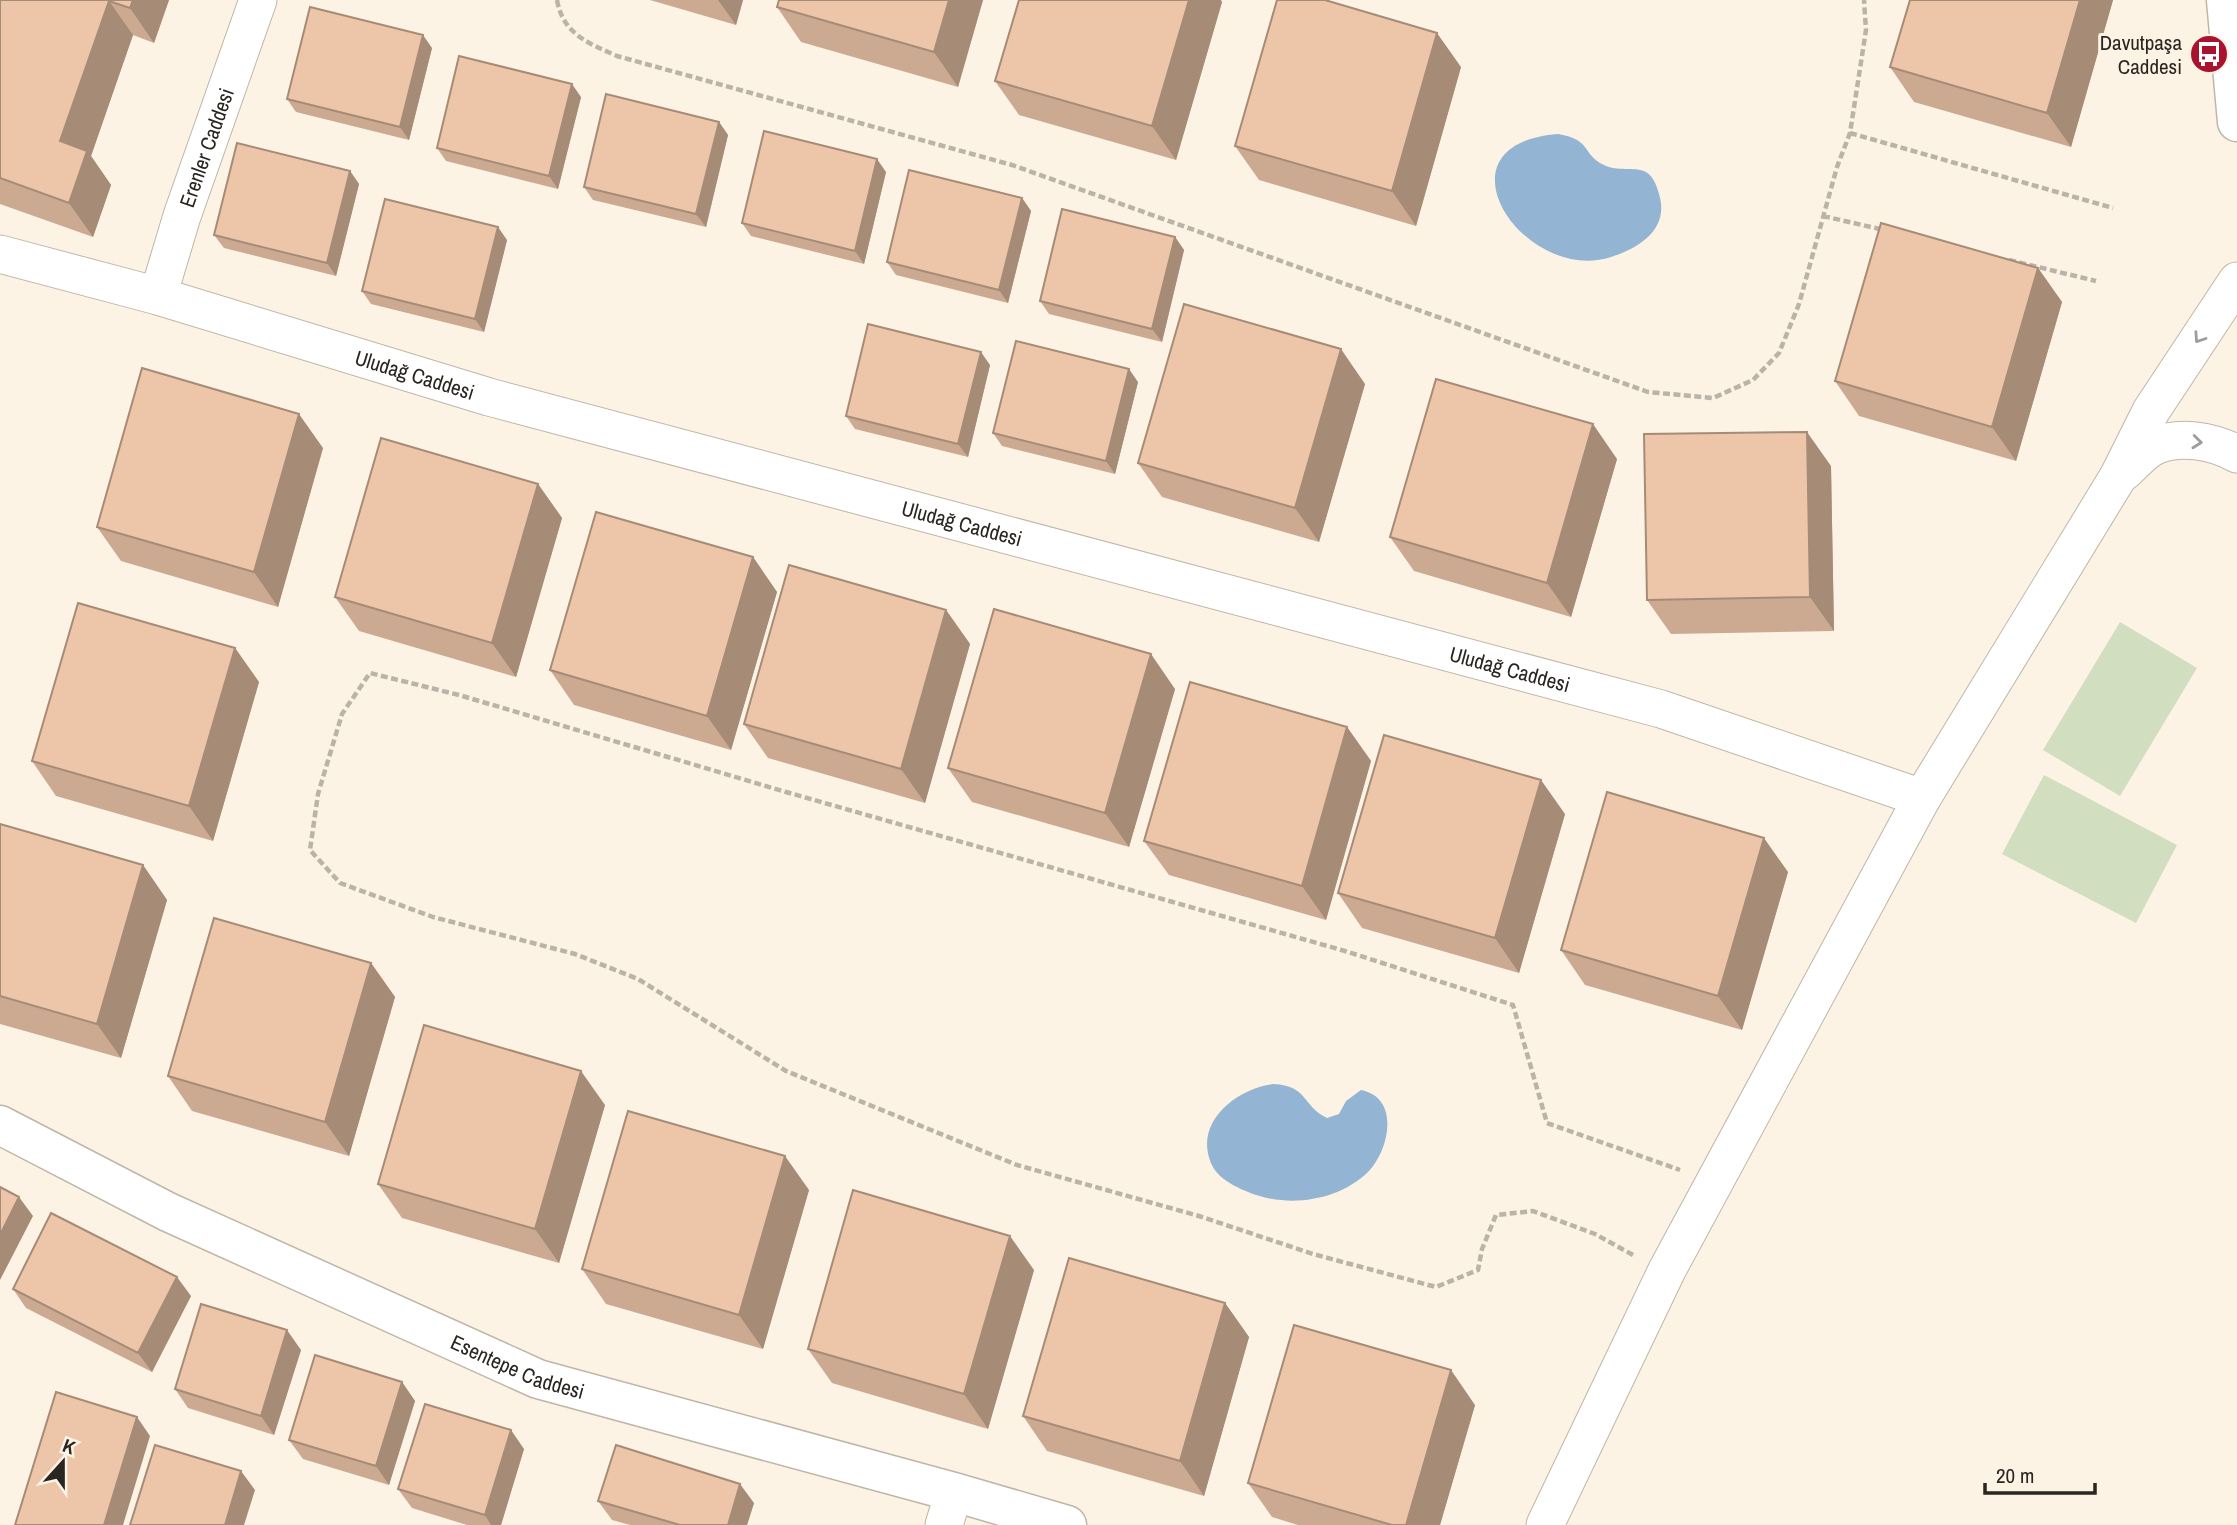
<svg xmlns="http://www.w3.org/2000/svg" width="2237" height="1525" font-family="'Archivo Narrow',sans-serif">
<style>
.green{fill:#d1dec0}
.water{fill:#93b4d3}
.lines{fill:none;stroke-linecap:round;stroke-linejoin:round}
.minor-casing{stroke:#beb6a8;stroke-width:39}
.tertiary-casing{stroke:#beb6a8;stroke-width:41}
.path{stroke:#bab3a8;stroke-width:4.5;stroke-dasharray:7 3.5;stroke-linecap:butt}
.minor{stroke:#fff;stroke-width:37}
.tertiary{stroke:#fff;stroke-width:38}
.wall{fill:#ccaa92}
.shaded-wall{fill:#a68b77}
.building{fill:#edc6aa;stroke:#a68b77;stroke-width:2}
.oneway{stroke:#9f9d9b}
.labels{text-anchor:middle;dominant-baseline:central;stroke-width:6;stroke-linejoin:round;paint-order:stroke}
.poi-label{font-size:21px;fill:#292520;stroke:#fcf3e5;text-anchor:end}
.street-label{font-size:21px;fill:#292520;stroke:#fcf3e5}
</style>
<rect width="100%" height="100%" fill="#fcf3e5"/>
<path class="green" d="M2120,622L2197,668L2120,796L2043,750Z
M2044,775L2177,845L2136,923L2002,854Z"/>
<path class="water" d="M1558,134C1593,140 1581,154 1604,165C1617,172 1634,166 1646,172C1654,177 1657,187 1659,194C1670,229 1639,248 1611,257C1524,285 1429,144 1558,134Z
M1273,1084C1309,1086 1301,1105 1327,1118L1339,1114L1346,1101L1361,1090C1401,1098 1389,1151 1368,1172C1337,1202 1286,1208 1248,1192C1234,1186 1217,1178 1211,1163C1194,1123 1235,1089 1273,1084Z"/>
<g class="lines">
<defs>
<g id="minor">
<path id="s1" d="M0,254L158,296L489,397L1661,709L1922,798"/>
<path id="s2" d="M158,296L182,216L258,0"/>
<path d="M2124,472C2133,464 2144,451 2155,446C2180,435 2213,441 2237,454"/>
<path d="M944,1525L954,1492"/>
<path d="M1545,1525L1667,1270L1922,798L2118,477L2151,411L2237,281"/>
</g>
<g id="tertiary">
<path d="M2226,0L2237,122"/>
<path id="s3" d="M0,1125L168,1212L538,1379L954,1492L1067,1525"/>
</g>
</defs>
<use href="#minor" class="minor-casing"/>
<use href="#tertiary" class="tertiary-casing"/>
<path class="path" d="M557,0C563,34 588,43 617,56L1012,165L1648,392L1713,398L1753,380L1779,353L1799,304L1837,167L1850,133L1866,30L1864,0
M1850,133L2113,208
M1823,216L1884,230
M2009,260L2096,281
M1633,1255L1595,1234L1533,1211L1496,1215L1482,1249L1478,1270L1436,1287L1313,1254L1199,1216L1017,1165L786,1071L638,979L575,954L433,917L340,883L310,850L318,794L342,714L370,673L459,695L786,792L1345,951L1513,1005L1547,1123L1680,1170"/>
<use href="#minor" class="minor"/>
<use href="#tertiary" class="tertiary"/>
</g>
<path class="wall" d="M0,0H169L154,43L133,35L91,156L111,185L93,237L0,204Z
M650,0H743L736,25Z
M779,0H983L958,87L801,42L777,7Z
M1910,0H2113L2071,147L1914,102L1890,67Z
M1222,2L1176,160L1019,115L995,81Z
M432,48L409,140L296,112L287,99Z
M1461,67L1416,226L1259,180L1235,146Z
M581,97L558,189L446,161L437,148Z
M719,122L728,135L706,227L593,200L584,187Z
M350,171L359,184L336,276L224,248L214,235Z
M886,172L864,264L751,236L742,223Z
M1022,198L1031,211L1008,303L896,275L887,262Z
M1175,237L1184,250L1162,342L1049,314L1040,301Z
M507,240L484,332L371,304L362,291Z
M2038,268L2062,302L2016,461L1859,416L1835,381Z
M990,365L968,457L855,429L846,416Z
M1138,382L1115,474L1002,446L993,433Z
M1365,384L1319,542L1162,497L1138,463Z
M323,448L278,607L121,561L97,527Z
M1617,459L1571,617L1414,571L1390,537Z
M1831,466L1834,631L1671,634L1647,600Z
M538,484L562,518L516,677L359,631L335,597Z
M753,557L777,592L731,750L574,705L550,670Z
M946,610L970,644L925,803L768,758L744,724Z
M235,648L259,682L213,841L56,796L32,761Z
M1175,689L1129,847L972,802L948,768Z
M1347,727L1371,761L1326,920L1169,875L1144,841Z
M1565,814L1519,973L1362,928L1338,893Z
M0,824L143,865L167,900L121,1058L0,1024Z
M1788,872L1742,1030L1585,985L1561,950Z
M371,963L395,997L349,1156L192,1111L168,1076Z
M605,1105L559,1263L402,1218L378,1184Z
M809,1190L763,1349L606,1304L582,1269Z
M1034,1270L988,1429L832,1383L808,1349Z
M13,1289L191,1296L152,1372L26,1308Z
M1225,1303L1249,1337L1204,1496L1047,1451L1023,1416Z
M301,1350L274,1435L188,1408L175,1389Z
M402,1382L415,1401L389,1485L303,1459L289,1440Z
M1475,1405L1440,1525H1298L1272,1517L1248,1483Z
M524,1449L501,1525H467L412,1508L398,1489Z
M598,1501L754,1503L747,1525H630L612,1520Z"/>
<path class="shaded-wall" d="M133,0H169L154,43L130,8Z
M718,0H743L736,25Z
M949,0H983L958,87L934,52Z
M1189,0H1221L1222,2L1176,160L1152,126Z
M2080,0H2113L2071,147L2047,113Z
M109,1L133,35L91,156L111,185L93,237L69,203L60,141Z
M1437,33L1461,67L1416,226L1392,191Z
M423,35L432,48L409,140L400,127Z
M572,84L581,97L558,189L549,176Z
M719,122L728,135L706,227L696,214Z
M877,159L886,172L864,264L855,251Z
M350,171L359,184L336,276L327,263Z
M1022,198L1031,211L1008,303L999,290Z
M498,227L507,240L484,332L475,319Z
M1175,237L1184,250L1162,342L1152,329Z
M2038,268L2062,302L2016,461L1992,427Z
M1341,349L1365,384L1319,542L1295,508Z
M981,352L990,365L968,457L958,444Z
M1129,369L1138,382L1115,474L1106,461Z
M299,414L323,448L278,607L254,572Z
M1593,424L1617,459L1571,617L1547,583Z
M1807,432L1831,466L1834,631L1810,597Z
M538,484L562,518L516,677L492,643Z
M753,557L777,592L731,750L707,716Z
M946,610L970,644L925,803L901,769Z
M235,648L259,682L213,841L189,806Z
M1151,654L1175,689L1129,847L1105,813Z
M1347,727L1371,761L1326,920L1302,886Z
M1541,780L1565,814L1519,973L1495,938Z
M1764,838L1788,872L1742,1030L1718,996Z
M143,865L167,900L121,1058L97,1024Z
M371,963L395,997L349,1156L325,1122Z
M581,1071L605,1105L559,1263L535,1229Z
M785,1156L809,1190L763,1349L739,1315Z
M19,1197L33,1216L0,1280V1235Z
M1010,1236L1034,1270L988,1429L964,1394Z
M177,1277L191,1296L152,1372L138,1353Z
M1225,1303L1249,1337L1204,1496L1180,1461Z
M287,1330L301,1350L274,1435L261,1416Z
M1451,1370L1475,1405L1440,1525H1406Z
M402,1382L415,1401L389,1485L376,1466Z
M137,1417L150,1436L123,1525H104Z
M511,1430L524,1449L501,1525H491L485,1515Z
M241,1471L255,1490L244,1525H225Z
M740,1484L754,1503L747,1525H728Z"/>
<path class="building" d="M0,0H133L130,8L109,1L60,141L87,151L69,203L0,178Z
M779,0H949L934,52L777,7Z
M1019,0H1189L1152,126L995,81Z
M1277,0H1325L1437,33L1392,191L1235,146Z
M1910,0H2080L2047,113L1890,67Z
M310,7L423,35L400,127L287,99Z
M459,56L572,84L549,176L437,148Z
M606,94L719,122L696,214L584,187Z
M764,131L877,159L855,251L742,223Z
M237,143L350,171L327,263L214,235Z
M909,170L1022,198L999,290L887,262Z
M385,199L498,227L475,319L362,291Z
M1062,209L1175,237L1152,329L1040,301Z
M1881,223L2038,268L1992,427L1835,381Z
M1184,304L1341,349L1295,508L1138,463Z
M868,324L981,352L958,444L846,416Z
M1016,341L1129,369L1106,461L993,433Z
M142,368L299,414L254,572L97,527Z
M1436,379L1593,424L1547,583L1390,537Z
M1807,432L1810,597L1647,600L1644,434Z
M381,438L538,484L492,643L335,597Z
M596,512L753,557L707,716L550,670Z
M789,565L946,610L901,769L744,724Z
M78,603L235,648L189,806L32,761Z
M994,609L1151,654L1105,813L948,768Z
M1190,682L1347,727L1302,886L1144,841Z
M1384,735L1541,780L1495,938L1338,893Z
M1607,792L1764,838L1718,996L1561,950Z
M0,824L143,865L97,1024L0,996Z
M214,918L371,963L325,1122L168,1076Z
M424,1025L581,1071L535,1229L378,1184Z
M628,1111L785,1156L739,1315L582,1269Z
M0,1187L19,1197L0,1235Z
M853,1190L1010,1236L964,1394L808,1349Z
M51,1213L177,1277L138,1353L13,1289Z
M1069,1258L1225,1303L1180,1461L1023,1416Z
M201,1304L287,1330L261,1416L175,1389Z
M1294,1325L1451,1370L1406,1525H1392L1248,1483Z
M315,1355L402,1382L376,1466L289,1440Z
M56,1392L137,1417L104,1525H15Z
M425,1404L511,1430L485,1515L398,1489Z
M155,1445L241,1471L225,1525H130Z
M616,1445L740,1484L728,1525H680L598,1501Z"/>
<defs><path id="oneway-chevron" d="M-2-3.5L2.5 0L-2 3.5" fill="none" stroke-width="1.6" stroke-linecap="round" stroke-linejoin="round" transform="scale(1.75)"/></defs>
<g class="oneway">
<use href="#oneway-chevron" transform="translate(2199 338) rotate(124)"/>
<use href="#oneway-chevron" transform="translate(2197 442) rotate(6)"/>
</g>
<defs>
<symbol id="bus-disc" viewBox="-11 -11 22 22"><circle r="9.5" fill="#a9132e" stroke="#fcf3e5"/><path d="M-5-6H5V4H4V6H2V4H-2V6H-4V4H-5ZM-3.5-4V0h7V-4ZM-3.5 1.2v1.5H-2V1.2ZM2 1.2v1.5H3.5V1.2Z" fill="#fff"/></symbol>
</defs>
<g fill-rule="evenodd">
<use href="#bus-disc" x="2187" y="32" width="44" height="44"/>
</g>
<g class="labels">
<g class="poi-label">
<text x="2182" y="42">Davutpaşa<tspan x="2182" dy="24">Caddesi</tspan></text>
</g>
<g class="street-label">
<text stroke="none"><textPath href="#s2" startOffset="156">Erenler Caddesi</textPath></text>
<text stroke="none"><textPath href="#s1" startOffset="432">Uludağ Caddesi</textPath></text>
<text stroke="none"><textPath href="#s1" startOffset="999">Uludağ Caddesi</textPath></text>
<text stroke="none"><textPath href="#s1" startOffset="1566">Uludağ Caddesi</textPath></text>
<text stroke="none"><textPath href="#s3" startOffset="572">Esentepe Caddesi</textPath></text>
</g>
</g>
<g transform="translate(63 1462) rotate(21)" stroke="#fcf3e5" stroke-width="5" paint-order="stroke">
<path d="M0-5L12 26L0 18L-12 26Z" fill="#292520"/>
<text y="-10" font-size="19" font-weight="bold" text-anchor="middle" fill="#292520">K</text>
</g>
<path d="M1985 1483v10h110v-10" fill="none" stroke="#292520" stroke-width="3.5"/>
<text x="1996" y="1483" font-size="21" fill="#292520" stroke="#fcf3e5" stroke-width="5" paint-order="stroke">20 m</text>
</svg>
